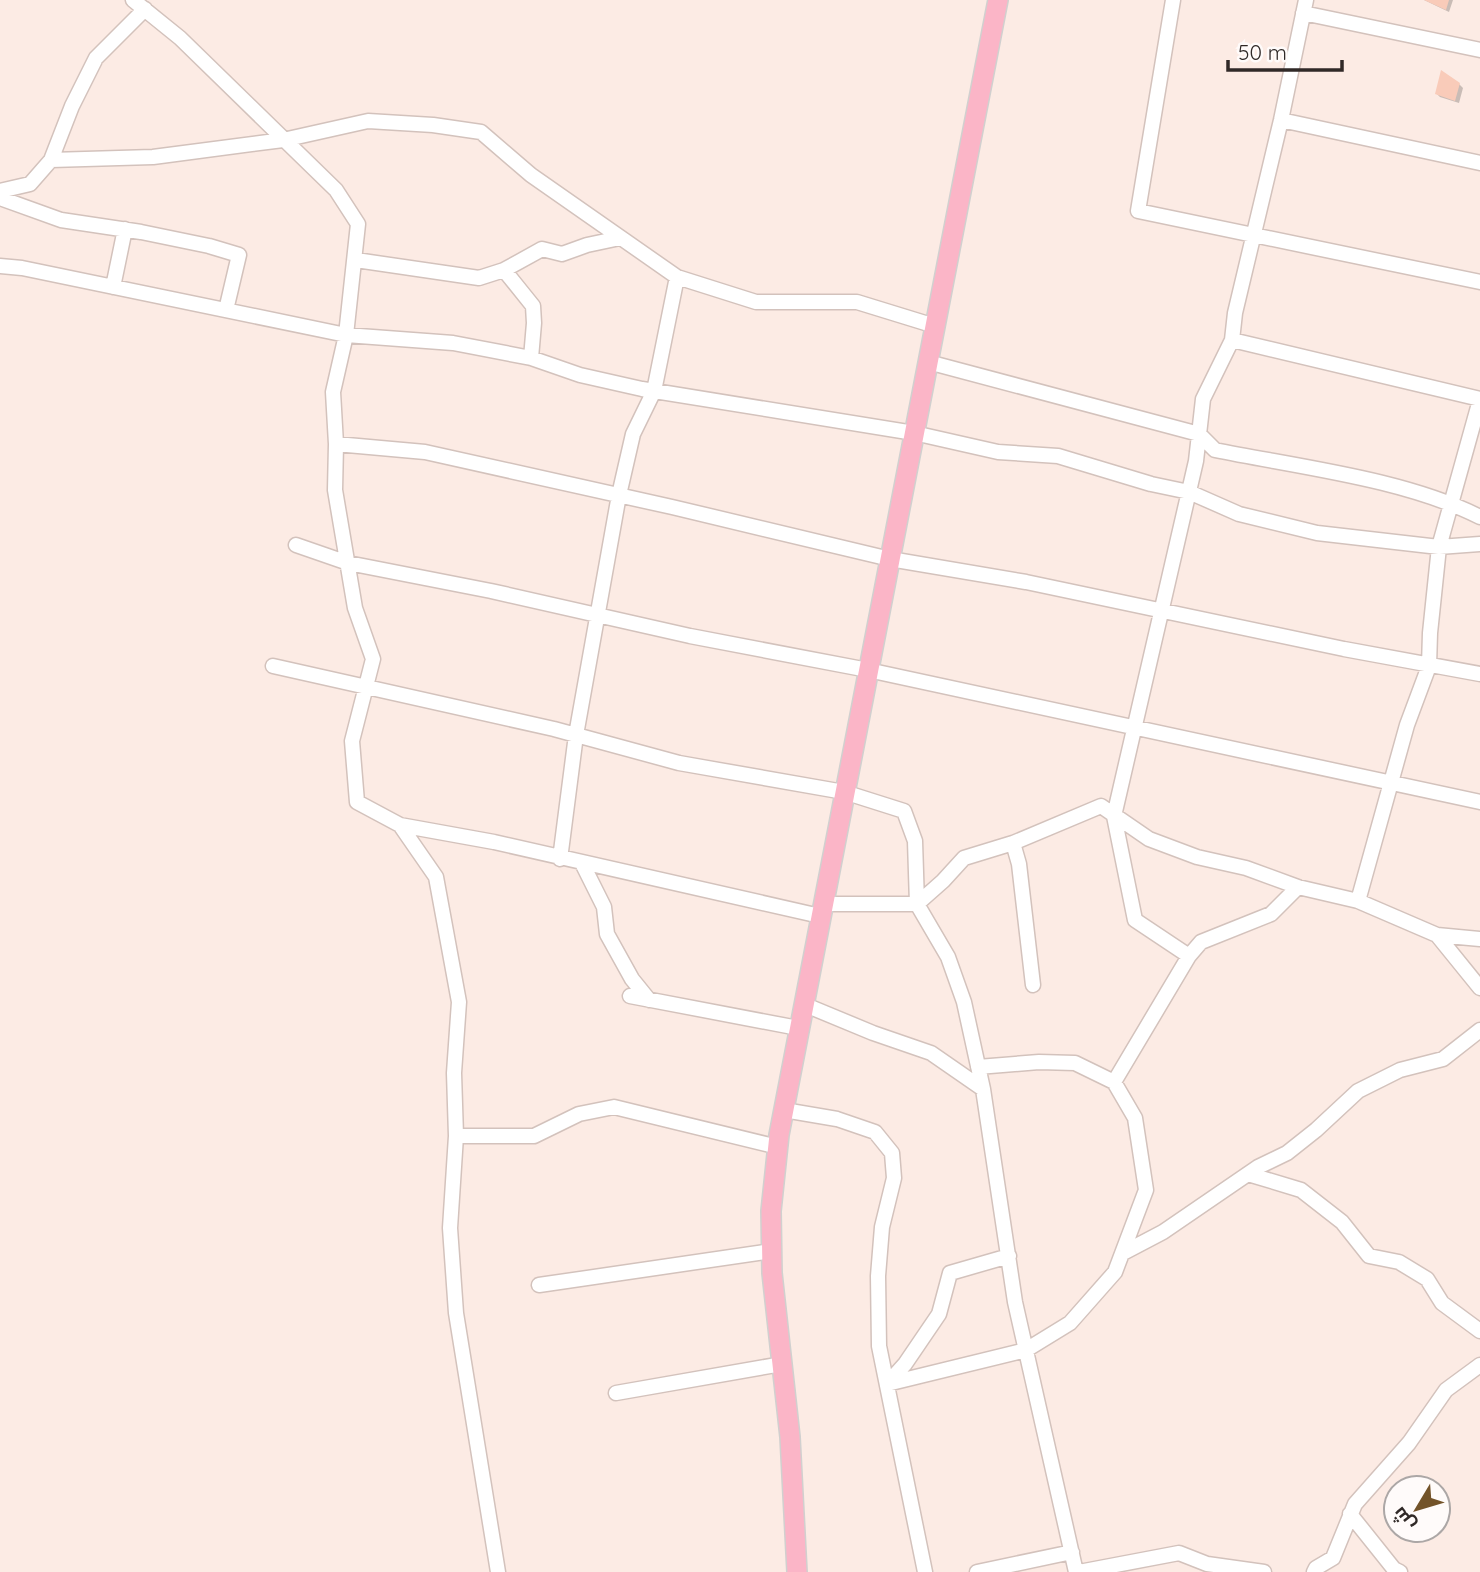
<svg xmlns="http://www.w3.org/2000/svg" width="1480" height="1572" font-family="Quicksand,Cairo,sans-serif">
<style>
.shadow{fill:#0003}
.building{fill:#f9cbb9}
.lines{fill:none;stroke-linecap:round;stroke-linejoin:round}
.minor-casing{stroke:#d3c2bc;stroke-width:17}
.major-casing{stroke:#d1d0cf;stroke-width:22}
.minor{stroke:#fff;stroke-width:14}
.major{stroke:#fbb5c7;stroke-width:19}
</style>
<rect width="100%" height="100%" fill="#fcebe4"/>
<path class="shadow" d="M1424,0H1453L1449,12Z
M1459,84L1463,88L1459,103L1440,97L1437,94Z"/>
<path class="building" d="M1424,0H1449L1446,10Z
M1441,70L1460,83L1455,101L1435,94Z"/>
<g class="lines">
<defs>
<path id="minor" d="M133,0L180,38L336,190L358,224L346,335L333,392L336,444L335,490L355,608L373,659L352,741L357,802L400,825L436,877L459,1002L454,1073L456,1136L450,1228L456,1313L498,1572
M1173,0L1138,211L1480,282
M1303,13L1480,50
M1281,120L1480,163
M51,160L72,106L96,58L145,9
M0,191L30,184L51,160L153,157L283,140L368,121L433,125L481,132L531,175L677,277L756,302H857L935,326
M0,198L61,220L141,232L209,246L239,255L226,310
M356,260L479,278L504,270L542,249L562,254L587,245L620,238
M0,266L22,268L346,335L453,343L531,358L580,375L642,389L914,433L998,452L1058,456L1151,484L1189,492L1239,514L1317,533L1439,547L1480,544
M504,270L533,306L534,323L531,358
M113,287L125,229
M1232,340L1480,399
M928,362L1199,434L1215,450C1298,467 1405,479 1480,517
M336,444L425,452L672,507L890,559L1026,582L1344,649L1480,674
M296,545L348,563L491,591L690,636L868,670L1480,802
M273,666L554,729L679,763L844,792L904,811L915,841L917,904L948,957L964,1002L983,1089
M400,825L494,842L820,916
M1013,843L1019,864L1033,985
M560,859L576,735L619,495L633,434L654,391L677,277
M582,863L604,907L607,934L632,979L649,1000
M1358,901L1407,725L1429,666L1430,633L1439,547L1480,400
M823,904H917L943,881L964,858L1013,843L1101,806L1149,839L1197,857L1246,868L1298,887L1358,901L1437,935L1480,939
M1437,935L1480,988
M1189,956L1135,920L1114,816L1196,461L1203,399L1232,340L1235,313L1281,120L1306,0
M630,996L798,1028
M803,1004L873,1033L931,1053L983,1089L1015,1302L1076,1572
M978,1067L1039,1062L1075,1063L1114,1082L1135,1118L1146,1190L1115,1272L1070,1323L1026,1350L887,1384L905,1364L939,1314L950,1273L1009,1256
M1114,1082L1189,956L1201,942L1271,914L1298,887
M784,1110L837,1119L875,1132L892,1153L894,1178L882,1227L878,1276L879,1346L925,1572
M456,1136H534L579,1114L614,1107L778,1147
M1248,1174L1301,1190L1342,1222L1369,1256L1399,1262L1427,1279L1442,1303L1480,1331
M1123,1253L1163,1232L1258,1167L1287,1153L1316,1130L1358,1091L1400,1070L1443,1059L1480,1030
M539,1285L772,1251
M616,1393L782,1364
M1350,1514L1394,1569L1400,1572
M977,1572L1072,1552
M1079,1572L1179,1553L1207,1564L1264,1572
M1314,1572L1316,1568L1333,1558L1355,1504L1409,1443L1446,1390L1480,1365"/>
<path id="major" d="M797,1572L790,1437L772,1273L771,1211L779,1135L998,0"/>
</defs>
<use href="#minor" class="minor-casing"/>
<use href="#major" class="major-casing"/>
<use href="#minor" class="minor"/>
<use href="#major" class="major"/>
</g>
<g transform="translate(1417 1509) rotate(232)"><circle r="33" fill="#fffbfa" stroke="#aca7a6" stroke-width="2"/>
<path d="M0-5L12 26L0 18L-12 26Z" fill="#735329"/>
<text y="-10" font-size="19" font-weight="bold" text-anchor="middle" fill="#302927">ش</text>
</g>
<path d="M1228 60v10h114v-10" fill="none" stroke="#302927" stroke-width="3.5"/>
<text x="1238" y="60" font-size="21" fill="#302927" stroke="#fffbfa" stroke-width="5" paint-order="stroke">50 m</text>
</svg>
